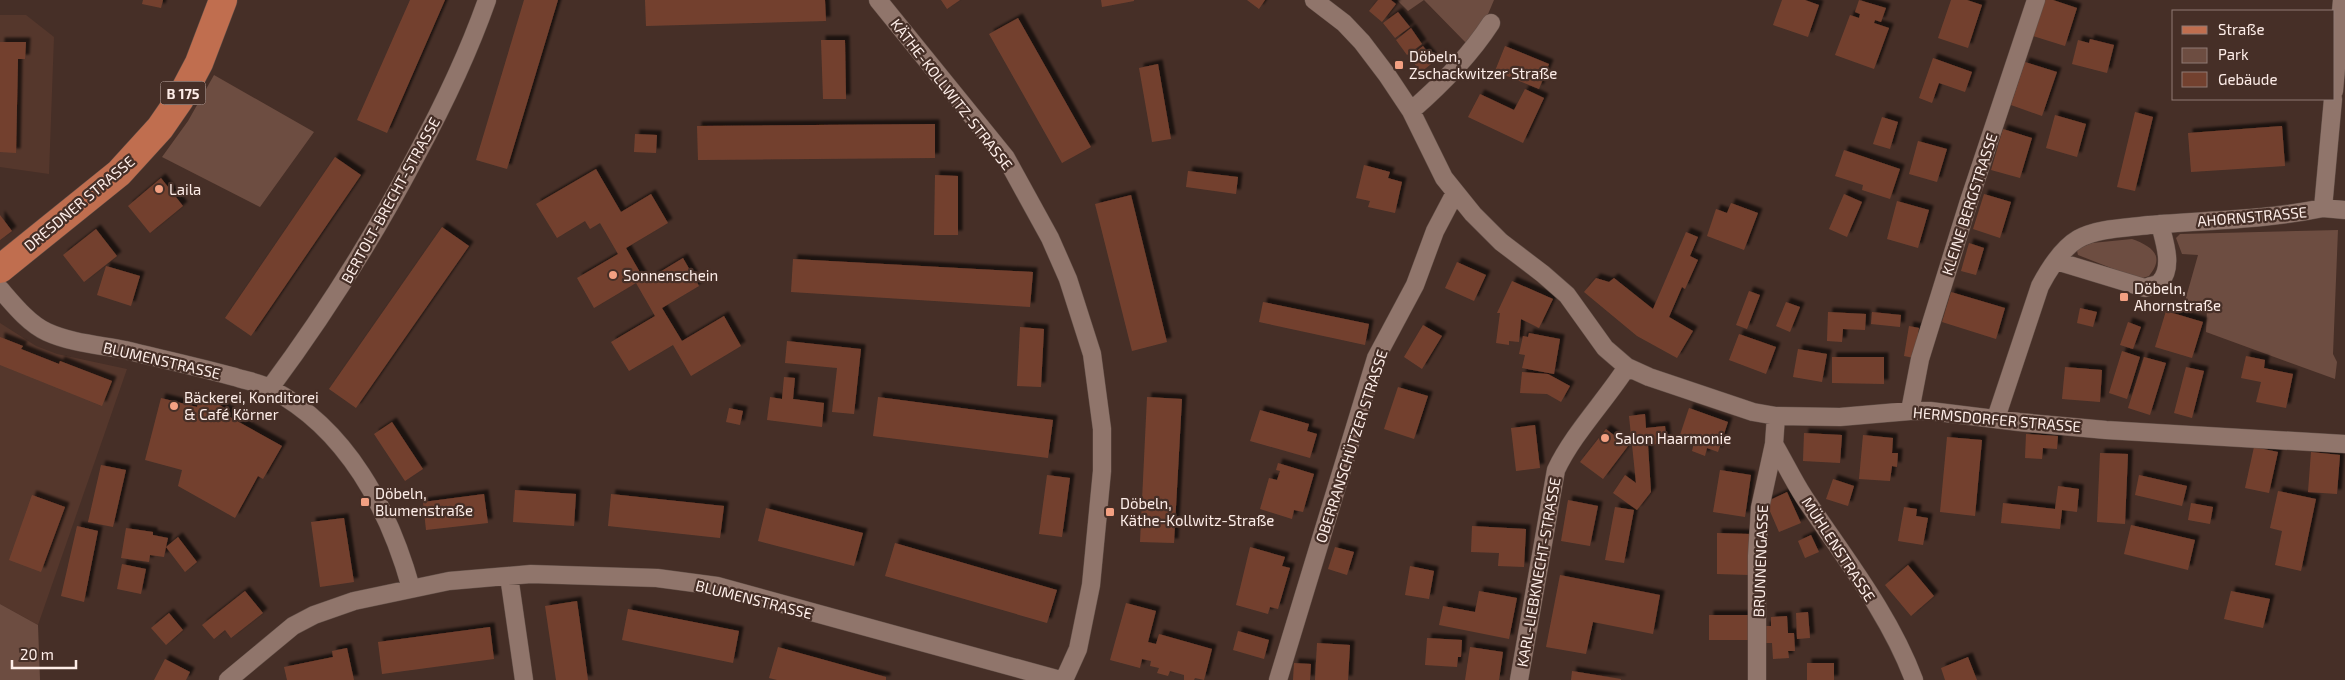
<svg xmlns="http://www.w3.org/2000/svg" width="2345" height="680" font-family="'Exo 2',sans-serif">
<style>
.built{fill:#55372c}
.green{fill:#6d4d41}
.building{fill:#73412f;filter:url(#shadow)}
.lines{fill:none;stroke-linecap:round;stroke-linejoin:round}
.street-casing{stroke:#624f47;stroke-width:19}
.primary-casing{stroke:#624f47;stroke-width:29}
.street{stroke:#90756b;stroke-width:18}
.primary{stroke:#c06e4f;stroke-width:28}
.poi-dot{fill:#f3a082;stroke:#462f27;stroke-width:2}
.labels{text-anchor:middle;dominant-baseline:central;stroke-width:4.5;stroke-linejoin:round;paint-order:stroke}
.shield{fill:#462f27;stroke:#c6b4ae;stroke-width:1}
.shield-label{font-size:14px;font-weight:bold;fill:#fdede8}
.poi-label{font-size:15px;fill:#fdede8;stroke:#462f27;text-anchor:start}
.street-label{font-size:15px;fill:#fdede8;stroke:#462f27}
</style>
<defs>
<filter id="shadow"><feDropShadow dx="4.5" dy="-4.5" stdDeviation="1" flood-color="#0009"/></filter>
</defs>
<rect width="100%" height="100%" fill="#462f27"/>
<path class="built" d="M0,15H26L54,37L49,174L0,167Z
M0,323L36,346L57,354L127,369L38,625L0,604Z"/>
<path class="green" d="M1397,0H1494L1483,26L1468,45L1424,0L1408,11Z
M214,75L314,132L260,207L162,157L188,121Z
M2338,230L2333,354L2337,362L2335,379L2206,332L2207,308L2185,301L2198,255L2182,254L2176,238L2180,234Z
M2132,239C2151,246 2166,255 2149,276L2143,278L2134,277L2078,255L2077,251L2080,248L2092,243Z
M0,604L38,625L40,680H0Z"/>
<path class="building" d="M143,0H163L161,8L142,4Z
M410,0H445L387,133L357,120Z
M524,0H558L507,169L476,160Z
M645,0H825L826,21L646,26Z
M941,0H960L947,9Z
M1101,0H1134V1L1102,7Z
M1247,0H1265L1259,9Z
M1378,0H1391L1396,4L1382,22L1369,11Z
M1782,0H1805L1819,5L1808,37L1773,25Z
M1859,0L1886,8L1881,22L1875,20L1874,23L1889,28L1874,69L1835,55L1850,15L1859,18L1860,14L1855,12Z
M1951,0H1967L1982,5L1968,48L1938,38Z
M2044,0H2053L2077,8L2065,46L2033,36Z
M1398,12L1410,27L1395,38L1383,23Z
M1018,18L1091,147L1062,163L989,34Z
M1411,28L1422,44L1407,55L1396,40Z
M2090,39L2114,45L2107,73L2072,64L2078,40L2089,43Z
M821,40H845L846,99H823Z
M0,42H26L25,59H18L16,153L0,152Z
M1423,46L1435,61L1421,72L1409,57Z
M1505,46L1549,64L1539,89L1495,71Z
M1933,58L1972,72L1965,92L1939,83L1932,103L1919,98Z
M2025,62L2057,72L2042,116L2011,105Z
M1158,64L1171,139L1152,142L1139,68Z
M1525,89L1544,98L1523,143L1468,117L1480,94L1514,110Z
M2135,112L2153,117L2135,191L2117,187Z
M2055,115L2086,124L2077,157L2046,148Z
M1882,117L1898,122L1890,149L1873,144Z
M935,124V158L698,160L697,126Z
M2282,126L2285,166L2191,172L2188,133Z
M2003,129L2032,138L2020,178L1991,170Z
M635,134L657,135L656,153L634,152Z
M1918,141L1947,149L1937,182L1909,174Z
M1844,150L1900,169L1890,199L1862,190L1863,185L1835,176Z
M335,157L361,175L251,336L225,318Z
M1364,165L1390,172L1388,178L1402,182L1395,213L1368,207L1370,201L1356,198Z
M596,169L621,212L651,194L668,223L626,248L645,281L683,258L699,286L662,308L682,341L724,316L741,346L691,376L673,345L629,371L611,342L655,316L636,283L594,308L577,278L618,254L600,223L590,229L585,221L557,238L536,204Z
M1188,171L1238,177L1236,194L1186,187Z
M935,175L958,176V235H934Z
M161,178L183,206L150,233L128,206Z
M1844,194L1862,202L1847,237L1829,229Z
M1984,194L2011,202L2000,238L1973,229Z
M1131,195L1167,342L1132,351L1095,204Z
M1897,201L1929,210L1918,248L1887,239Z
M1731,203L1758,213L1744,250L1707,236L1716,209L1727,213Z
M0,215L12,231L0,240Z
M442,227L469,246L356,408L329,389Z
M96,229L117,256L84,282L63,255Z
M1686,232L1698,237L1690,256L1698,260L1685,289L1682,287L1669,317L1693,331L1677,358L1637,336L1584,292L1596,278L1609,282L1614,278L1653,309Z
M1969,243L1984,248L1976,275L1961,271Z
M793,259L1033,272L1030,307L791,292Z
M1457,262L1486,275L1474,301L1445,288Z
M106,266L140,276L131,306L97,295Z
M1512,281L1553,299L1539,328L1521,319L1519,342L1509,341V345L1496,343L1500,313H1497Z
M1749,291L1760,295L1747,329L1736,325Z
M1951,292L2005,308L1996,339L1942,322Z
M1263,302L1369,324L1365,345L1259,322Z
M1786,302L1800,307L1790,332L1776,326Z
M2080,308L2097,312L2093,327L2077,323Z
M2166,311L2203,322L2192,358L2155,347Z
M1828,312L1866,314L1865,330L1843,329L1842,342L1827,341Z
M1872,312L1901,315L1900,327L1871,324Z
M2128,322L2141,327L2133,349L2120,345Z
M1423,325L1442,336L1422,369L1404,357Z
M1909,326L1919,328L1914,358L1904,356Z
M1020,327L1044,329L1041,387L1017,386Z
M1529,333L1560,339L1554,374L1522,368L1525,355L1519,354L1523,336L1528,337Z
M1739,334L1776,347L1766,374L1729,360Z
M0,337L23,346L21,349L59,364L60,361L112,381L102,406L0,365Z
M787,341L861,349L854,414L832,412L837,368L785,363Z
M1798,349L1827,354L1822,382L1793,377Z
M2122,351L2140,357L2127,399L2109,393Z
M2246,356L2265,360L2264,368L2293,374L2286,408L2256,402L2261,382L2241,378Z
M1832,357H1884V384L1832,383Z
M2144,357L2166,363L2150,415L2128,408Z
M2065,367L2102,370L2100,402L2062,399Z
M2186,367L2204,371L2192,418L2174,413Z
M1522,372L1548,374L1570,386L1561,402L1547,394L1520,393Z
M784,377L795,378L793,399L824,403L822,427L767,420L770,397L782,399Z
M1398,387L1428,396L1414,439L1384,429Z
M878,397L1053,420L1048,458L873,436Z
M1147,397L1182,399L1174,543L1140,542Z
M161,398L197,407L199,399L217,403L230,412L228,416L282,446L263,479L258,476L235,518L178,486L182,470L145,460Z
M729,408L743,411L740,425L726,422Z
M1689,408L1728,422L1718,452L1707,448L1705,456L1692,451L1694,443L1679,438Z
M1260,410L1309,424L1307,431L1317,434L1310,458L1250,441Z
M1645,414L1646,428L1665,426L1667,443L1648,445L1651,492L1637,510L1613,493L1625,475L1636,483L1629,416Z
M392,422L423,469L405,481L374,434Z
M1535,425L1540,468L1516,471L1511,428Z
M1606,429L1628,446L1603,479L1580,462Z
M1804,433L1842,435L1840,463L1803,461Z
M2026,434L2058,436L2057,449L2043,448L2042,459L2025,458Z
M1863,435L1893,438L1892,453H1898L1897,467L1892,466L1890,481L1859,479Z
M1947,437L1982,440L1975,516L1940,512Z
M2254,447L2278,452L2269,493L2245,488Z
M2311,452L2340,455L2337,494L2308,492Z
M2100,453L2128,454L2125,524L2097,522Z
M1278,463L1314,474L1303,512L1294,510L1292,519L1260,509L1269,478L1277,480L1280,471L1276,470Z
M101,465L126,470L113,527L88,522Z
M1720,470L1751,475L1745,517L1713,512Z
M1047,475L1070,478L1062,537L1039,534Z
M2139,475L2187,486L2182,506L2135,495Z
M1833,479L1854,486L1848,506L1826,499Z
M2058,486L2079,489L2077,512L2062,510L2060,529L2001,523L2003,503L2055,509Z
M515,490L576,494L574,526L513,522Z
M2278,491L2316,499L2301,571L2275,565L2282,531L2270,528Z
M1787,492L1801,523L1779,532L1766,502Z
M484,494L488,523L426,530L423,502Z
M611,494L724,506L720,538L608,526Z
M32,495L65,507L41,572L9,560Z
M1568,500L1598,506L1590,546L1561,541Z
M2191,503L2213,507L2210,524L2188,520Z
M1615,507L1634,510L1624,563L1605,560Z
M1904,507L1917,509L1916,516L1928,518L1923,545L1898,541Z
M766,508L863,533L854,566L758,541Z
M344,518L354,582L320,587L311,522Z
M2131,525L2195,540L2188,570L2124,554Z
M77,526L98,531L84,602L61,596Z
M1472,526L1526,529L1524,567L1498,566L1499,553L1471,552Z
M126,528L153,532V535L168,538L166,547L178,537L197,562L185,572L166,547L164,557L150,555L149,562L121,558Z
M1717,533L1750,534L1749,575L1717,574Z
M1811,535L1819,552L1805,558L1798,541Z
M895,543L1057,590L1047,623L885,576Z
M1250,547L1285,557L1282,566L1290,568L1278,609L1270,607L1268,614L1236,605Z
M1335,547L1354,552L1347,575L1328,569Z
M122,564L146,569L141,594L117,589Z
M1908,565L1934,596L1911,616L1885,585Z
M1410,566L1434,571L1429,599L1405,595Z
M1560,575L1660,595L1653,634L1593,622L1586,654L1546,647Z
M245,591L263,613L231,638L225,630L214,639L202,625Z
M1479,591L1517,598L1509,639L1439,625L1443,606L1475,612Z
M2231,591L2270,599L2263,628L2224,619Z
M577,601L588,680H556L545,606Z
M1126,603L1156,611L1148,642L1156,644L1159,634L1212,649L1204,680L1195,678L1194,680H1184V675L1170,671L1168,676L1157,673L1159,668L1150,666L1151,661L1142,659L1140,668L1110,660Z
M628,609L739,631L733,663L622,640Z
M1808,612L1810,638L1797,639L1796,613Z
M169,613L183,630L166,645L151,628Z
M1709,615H1750L1749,640H1709Z
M1787,616L1788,633H1794L1795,651H1788L1789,658L1773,659L1772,643H1766L1765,626H1771V617Z
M490,627L494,659L382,674L378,642Z
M1238,631L1269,640L1264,659L1233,650Z
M1427,638L1462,640L1461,657H1458L1457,667L1425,665Z
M1317,643L1350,645L1348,680H1315Z
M778,647L886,677V680H777L769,678Z
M1470,647L1503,652L1499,680H1465Z
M347,648L354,680H287L284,667L333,657L332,651Z
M1968,657L1977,680H1945L1941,668Z
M165,659L190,672L186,680H154Z
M1294,663L1311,664L1310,680H1293Z
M1807,663H1834V680H1807Z
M1572,671L1621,679V680H1571Z"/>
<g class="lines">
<defs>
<path id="street" d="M878,0L1006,158L1050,238L1068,279L1092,354L1102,429V471L1091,585L1078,649L1064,680
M1314,0L1344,23L1362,42L1387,75L1411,111L1444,178L1473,214L1501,242L1543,274L1567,295L1605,348L1627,367L1649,377L1753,412L1776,416L1840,417L1910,411H1930L2019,422L2106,430L2345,444
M2334,91L2342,0
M1411,111C1441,85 1469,57 1491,23
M2323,208L2345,210
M2056,261L2145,288C2150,286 2157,285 2160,282C2174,267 2164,241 2160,224
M0,289C13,304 29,324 47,332C71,343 100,345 125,350C162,359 199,367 235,377C247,381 261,383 271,389C347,429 389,509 411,588
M270,388C325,314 373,238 416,156C443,106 468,54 487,0
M1910,411L1920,359L1969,201L2036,0
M1996,418L2040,286C2049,269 2061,249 2078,239C2098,228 2126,228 2149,225C2207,220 2266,220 2323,208L2333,99
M1774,444C1784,461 1793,480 1804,497C1843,556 1889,613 1914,680
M509,576L524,680
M228,680L293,626L314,615L354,601L449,581L531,574L657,578L717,586L1060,680
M1278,680L1376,358L1415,285L1435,231L1455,193
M1519,680L1556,470C1573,434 1605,401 1627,367
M1757,680V556L1760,508L1774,444L1776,416"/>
<path id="primary" d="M0,269L119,173L160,128L180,99L199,63L223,0"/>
</defs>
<use href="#street" class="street-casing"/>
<use href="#primary" class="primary-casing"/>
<use href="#street" class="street"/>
<use href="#primary" class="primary"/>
</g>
<g class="poi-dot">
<rect x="1394" y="60" width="10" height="10" rx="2.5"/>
<circle cx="159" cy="189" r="5"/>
<circle cx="613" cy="275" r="5"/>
<rect x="2119" y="292" width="10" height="10" rx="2.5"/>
<circle cx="174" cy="406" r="5"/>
<circle cx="1605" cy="438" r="5"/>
<rect x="360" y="497" width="10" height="10" rx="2.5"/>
<rect x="1105" y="507" width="10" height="10" rx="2.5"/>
</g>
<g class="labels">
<rect class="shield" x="160.5" y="81.5" width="45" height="23" rx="4"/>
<g class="shield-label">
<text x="183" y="93">B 175</text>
</g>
<g class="poi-label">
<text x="1409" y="56">Döbeln,<tspan x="1409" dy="17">Zschackwitzer Straße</tspan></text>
<text x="169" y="189">Laila</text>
<text x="623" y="275">Sonnenschein</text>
<text x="2134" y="288">Döbeln,<tspan x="2134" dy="17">Ahornstraße</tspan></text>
<text x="184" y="397">Bäckerei, Konditorei<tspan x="184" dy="17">&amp; Café Körner</tspan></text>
<text x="1615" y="438">Salon Haarmonie</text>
<text x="375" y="493">Döbeln,<tspan x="375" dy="17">Blumenstraße</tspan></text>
<text x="1120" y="503">Döbeln,<tspan x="1120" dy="17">Käthe-Kollwitz-Straße</tspan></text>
</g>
<g class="street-label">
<text transform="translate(952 94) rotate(52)">KÄTHE-KOLLWITZ-STRASSE</text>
<text transform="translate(390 200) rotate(-61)">BERTOLT-BRECHT-STRASSE</text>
<text transform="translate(79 203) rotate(-40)">DRESDNER STRASSE</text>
<text transform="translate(1969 204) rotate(-72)">KLEINE BERGSTRASSE</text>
<text transform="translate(2252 216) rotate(-5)">AHORNSTRASSE</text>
<text transform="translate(162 360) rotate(13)">BLUMENSTRASSE</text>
<text transform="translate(1997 419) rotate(5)">HERMSDORFER STRASSE</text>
<text transform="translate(1351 446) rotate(-72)">OBERRANSCHÜTZER STRASSE</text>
<text transform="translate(1839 549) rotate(57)">MÜHLENSTRASSE</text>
<text transform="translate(1760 561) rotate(-88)">BRUNNENGASSE</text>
<text transform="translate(1538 572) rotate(-80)">KARL-LIEBKNECHT-STRASSE</text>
<text transform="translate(754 599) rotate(14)">BLUMENSTRASSE</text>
</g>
</g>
<rect x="2172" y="10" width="162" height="90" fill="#462f27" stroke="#8f7b74"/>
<rect x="2182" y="26" width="25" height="8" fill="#c06e4f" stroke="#8f7b74"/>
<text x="2218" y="35" font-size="15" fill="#fdede8">Straße</text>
<rect x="2182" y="48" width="25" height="15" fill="#6d4d41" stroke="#8f7b74"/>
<text x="2218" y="60" font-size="15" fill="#fdede8">Park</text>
<rect x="2182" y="72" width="25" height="15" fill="#73412f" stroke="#8f7b74"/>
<text x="2218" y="85" font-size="15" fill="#fdede8">Gebäude</text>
<path d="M12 660v8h64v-8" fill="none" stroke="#fdede8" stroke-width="2.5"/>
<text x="20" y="660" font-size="15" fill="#fdede8" stroke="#462f27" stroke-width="4" paint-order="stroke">20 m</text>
</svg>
